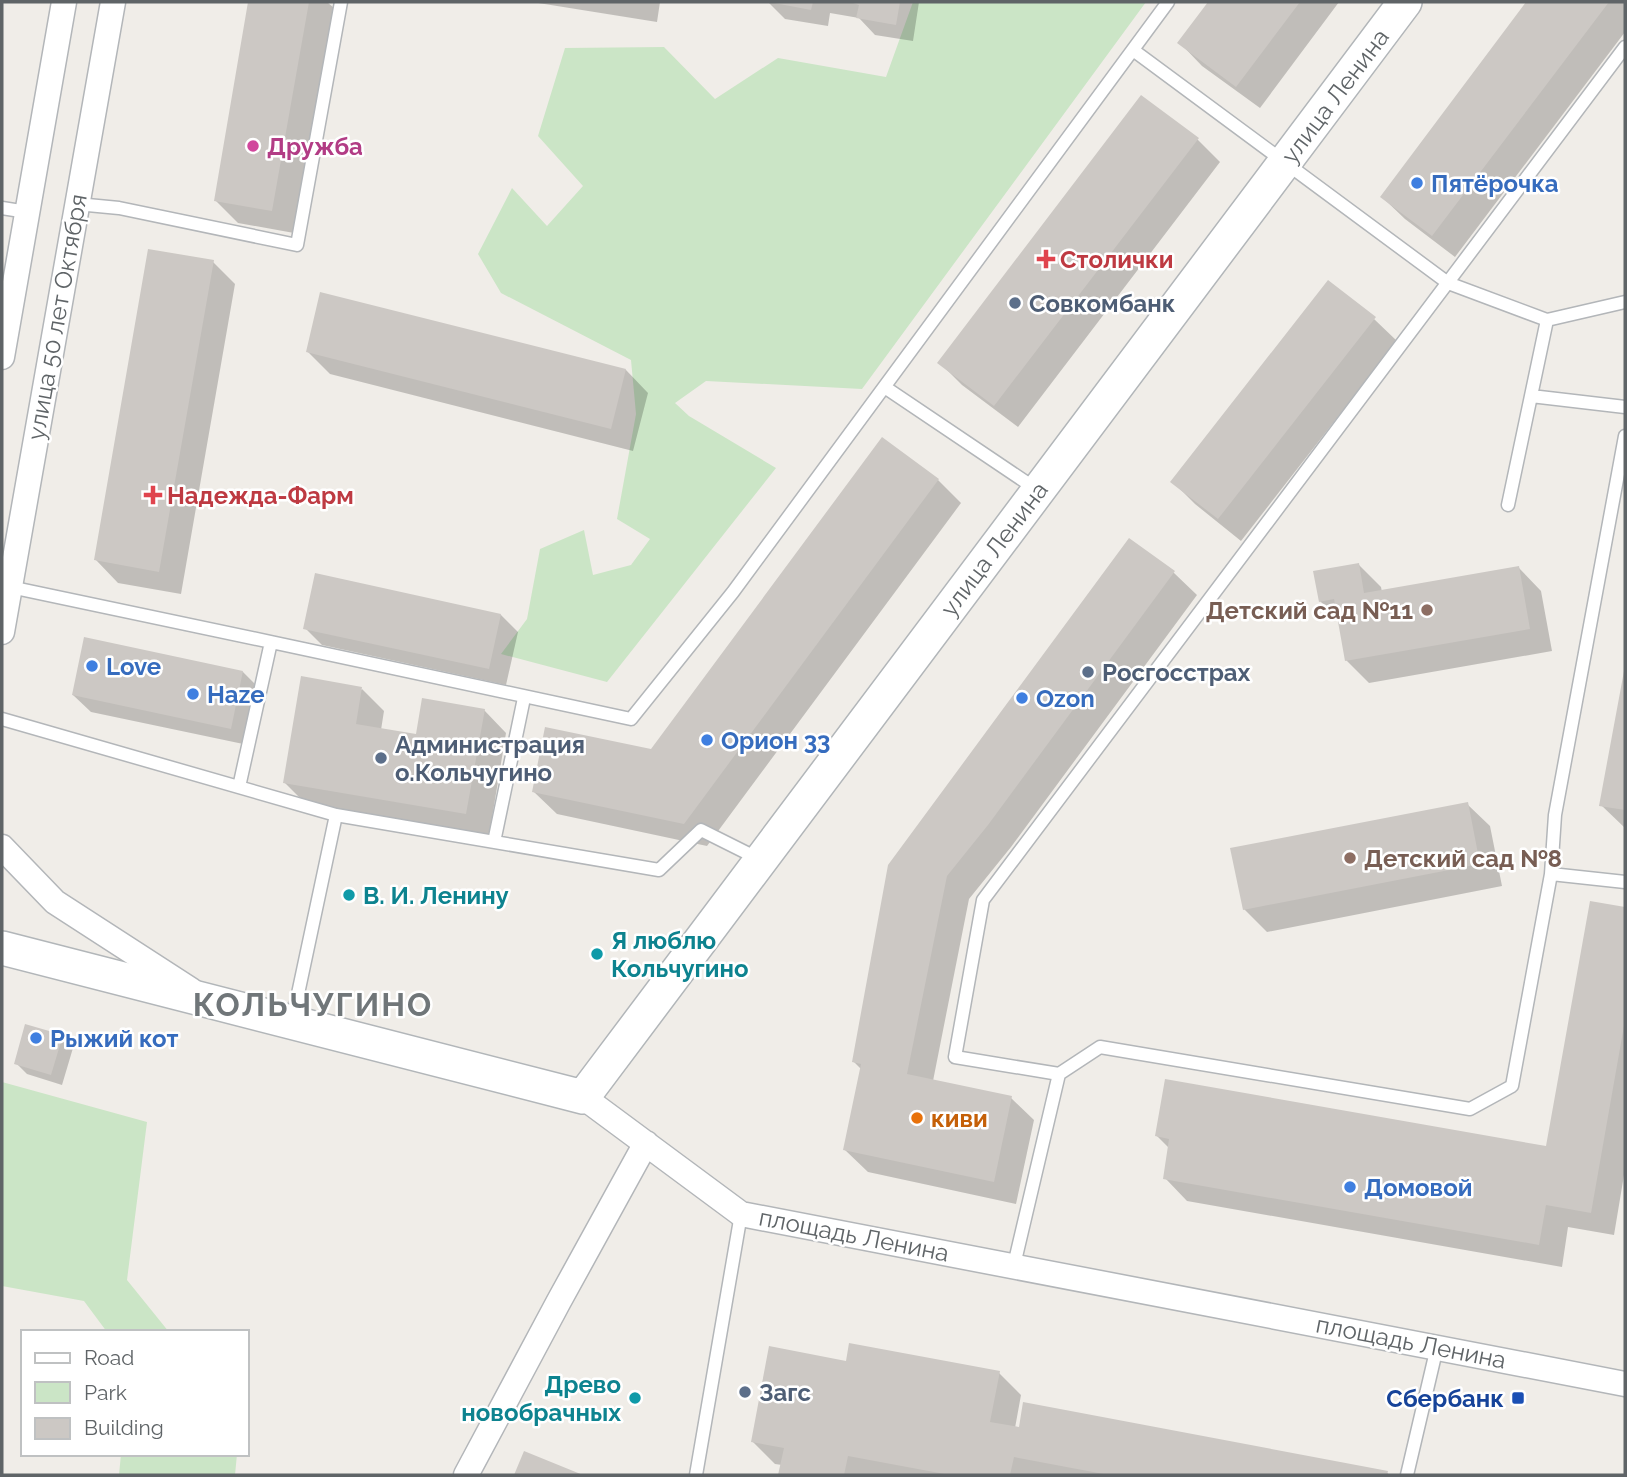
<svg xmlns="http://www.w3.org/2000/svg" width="1627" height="1477" font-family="Raleway,sans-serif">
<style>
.green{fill:#cbe5c6}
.shadow{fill:#0003}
.building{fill:#ccc8c4}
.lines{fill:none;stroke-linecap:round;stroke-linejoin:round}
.service-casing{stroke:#b3b6b9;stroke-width:15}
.minor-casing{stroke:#b3b6b9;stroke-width:27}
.secondary-casing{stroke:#b2b6b9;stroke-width:36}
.service{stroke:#fff;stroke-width:12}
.minor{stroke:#fff;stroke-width:24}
.secondary{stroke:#fff;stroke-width:33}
.hotel-dot{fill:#d1479c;stroke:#fff;stroke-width:2.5}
.shop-dot{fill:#3f7fe0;stroke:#fff;stroke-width:2.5}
.health-dot{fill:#e0444e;stroke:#fff;stroke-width:2.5}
.service-dot{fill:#5c6f8a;stroke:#fff;stroke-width:2.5}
.education-dot{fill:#8d6e63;stroke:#fff;stroke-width:2.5}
.culture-dot{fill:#0f9aa8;stroke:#fff;stroke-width:2.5}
.food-dot{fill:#e8710a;stroke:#fff;stroke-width:2.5}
.transit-dot{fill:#1a4fb4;stroke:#fff;stroke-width:2.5}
.labels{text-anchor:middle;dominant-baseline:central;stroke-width:5;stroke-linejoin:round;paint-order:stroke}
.street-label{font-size:24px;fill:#5f6467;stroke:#fff}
.hotel-label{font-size:24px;font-weight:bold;fill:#b23c85;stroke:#fff;text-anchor:start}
.shop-label{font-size:24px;font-weight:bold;fill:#366cbe;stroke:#fff;text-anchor:start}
.health-label{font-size:24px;font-weight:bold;fill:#be3a42;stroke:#fff;text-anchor:start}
.service-label{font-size:24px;font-weight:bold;fill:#4e5e75;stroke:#fff;text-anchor:start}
.education-label{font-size:24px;font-weight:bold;fill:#785e54;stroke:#fff;text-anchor:end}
.culture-label{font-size:24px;font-weight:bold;fill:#0d838f;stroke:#fff;text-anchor:start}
.food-label{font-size:24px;font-weight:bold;fill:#c56008;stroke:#fff;text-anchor:start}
.transit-label{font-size:24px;font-weight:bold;fill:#164399;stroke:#fff;text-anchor:end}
.district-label{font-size:32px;font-weight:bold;letter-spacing:2px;fill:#707679;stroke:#fff}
</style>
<rect width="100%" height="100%" fill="#f0ede8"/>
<path class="green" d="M913,2H1146L862,389L706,381L675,403L689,416L776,468L607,682L501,654L527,619L540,549L584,530L593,575L631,565L650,539L617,519L636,414L631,360L501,293L478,254L512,188L547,226L583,186L538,136L565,48L664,47L715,99L778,58L886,77Z
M2,1082L147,1122L127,1280L169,1332H107L84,1301L2,1286Z
M121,1454H237L235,1475H119Z"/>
<path class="shadow" d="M250,2H327L334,8L294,233L238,223L215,200Z
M532,2H660L657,22Z
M768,2H919L913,41L875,35L859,18L830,13L828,26L785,19Z
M1211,2H1339L1260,108L1202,66L1180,43Z
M1529,2H1625V32L1455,257L1405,219L1382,197Z
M1142,97L1198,140L1220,162L1018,427L962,385L939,362Z
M213,262L235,284L181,594L118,583L96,560Z
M1374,319L1397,341L1241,541L1195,504L1173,482Z
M307,351L626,370L648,393L633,451L330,374Z
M882,439L938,480L961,503L707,846L557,814L534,792L652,751Z
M1130,540L1174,573L1197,595L1011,847L969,899L933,1081L1011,1098L1034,1120L1016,1204L868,1172L845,1150L862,1070L854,1062L889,866Z
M1359,565L1381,587L1382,592L1519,568L1541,591L1552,651L1369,683L1346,660L1339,620L1320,601Z
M501,615L518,632L506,685L322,645L305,628Z
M243,672L260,689L248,745L91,712L73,695Z
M1625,674V828L1601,805Z
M362,689L384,711L381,730L417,736L484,710L506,733L489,836L307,805L284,782Z
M1467,804L1490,826L1502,886L1267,932L1244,909Z
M1591,903L1625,909V1169L1614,1235L1568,1227L1562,1267L1187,1201L1165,1178L1169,1148L1156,1135L1548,1148Z
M62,1036L73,1048L62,1085L27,1074L16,1063Z
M848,1363L999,1373L1021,1395L1015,1428L1387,1473L1390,1475H780L782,1465L775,1464L752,1441Z"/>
<path class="building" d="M248,2H309L272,211L214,201Z
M769,2H813L811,10Z
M850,2H900L896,25L856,18L859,5Z
M1208,2H1300L1236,87L1177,43Z
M1526,2H1609L1432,236L1380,197Z
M1141,95L1199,138L994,406L937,363Z
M148,249L214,260L159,572L94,560Z
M1328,280L1376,317L1218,519L1170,482Z
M320,292L626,369L611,429L306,352Z
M882,437L939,479L684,824L532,792L545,727L651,749Z
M1129,538L1175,571L988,825L947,876L907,1074L1012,1096L994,1182L843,1150L861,1064L852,1062L888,865Z
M1359,563L1364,593L1519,566L1530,629L1345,661L1334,599L1319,602L1313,571Z
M315,573L501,614L489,669L303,629Z
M84,637L243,671L231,729L72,695Z
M1624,671H1625V810L1599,806Z
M301,676L362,687L356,724L416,734L422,698L485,709L466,814L283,783Z
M1468,802L1480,864L1243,910L1230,848Z
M1590,901L1625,907V1020L1591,1213L1546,1205L1539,1245L1163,1179L1169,1139L1155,1136L1165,1079L1546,1146Z
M25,1024L63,1035L51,1075L14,1064Z
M849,1343L1000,1371L990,1422L1019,1427L1023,1402L1388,1471L1387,1475H1109L1014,1457L1010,1475H950L848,1456L844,1475H778L784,1448L751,1442L769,1346L846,1361Z
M524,1451L583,1475H514Z"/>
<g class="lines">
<defs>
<path id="service" d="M1133,50L1448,283L1547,320L1625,302
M77,204L119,208L297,245L341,2
M2,208L27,212
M886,388L1036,489
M1531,396L1625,407
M1508,505L1547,320
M10,587L271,642
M2,719L336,815L292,1022
M239,787L271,642L631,719L733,592L1168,2
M336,815L659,870L701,830L759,859
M494,842L524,698
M1551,874L1625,882
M1059,1074L1100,1047L1470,1109L1512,1086L1551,874L1555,815L1625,436
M1014,1265L1059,1074L955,1057L983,900L1625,47
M696,1475L741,1214
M1407,1475L1437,1347"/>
<path id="minor" d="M2,357L64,2
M2,632L113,2
M2,847L55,902L191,990
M583,1097L741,1214L1625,1384
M466,1475L559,1301L646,1143"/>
<path id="secondary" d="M2,948L583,1097L1405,2"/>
</defs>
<use href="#service" class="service-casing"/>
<use href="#minor" class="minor-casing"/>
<use href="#secondary" class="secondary-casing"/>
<use href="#service" class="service"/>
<use href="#minor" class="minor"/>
<use href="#secondary" class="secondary"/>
</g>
<circle class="hotel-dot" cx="253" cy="146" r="7"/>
<g class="shop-dot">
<circle cx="1417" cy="183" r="7"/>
<circle cx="92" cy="666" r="7"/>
<circle cx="193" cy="694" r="7"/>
<circle cx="1022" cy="698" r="7"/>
<circle cx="707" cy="740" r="7"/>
<circle cx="36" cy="1038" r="7"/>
<circle cx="1350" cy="1187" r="7"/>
</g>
<g class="health-dot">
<path d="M1042.5 248.5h7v7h7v7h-7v7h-7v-7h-7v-7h7z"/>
<path d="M149.5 484.5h7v7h7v7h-7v7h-7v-7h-7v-7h7z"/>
</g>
<g class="service-dot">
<circle cx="1015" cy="303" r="7"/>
<circle cx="1088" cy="672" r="7"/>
<circle cx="381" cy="758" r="7"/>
<circle cx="745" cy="1392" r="7"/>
</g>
<g class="education-dot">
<circle cx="1427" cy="610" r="7"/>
<circle cx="1350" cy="858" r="7"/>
</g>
<g class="culture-dot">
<circle cx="349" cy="895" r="7"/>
<circle cx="597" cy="954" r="7"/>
<circle cx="635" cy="1398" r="7"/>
</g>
<circle class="food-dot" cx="917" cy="1118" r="7"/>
<rect class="transit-dot" x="1511" y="1391" width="14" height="14" rx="3.5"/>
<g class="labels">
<g class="street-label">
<text transform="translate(1335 96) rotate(-53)">улица Ленина</text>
<text transform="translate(57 317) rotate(-80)">улица 50 лет Октября</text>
<text transform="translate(994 549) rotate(-53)">улица Ленина</text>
<text transform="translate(854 1235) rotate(11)">площадь Ленина</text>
<text transform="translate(1411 1342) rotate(11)">площадь Ленина</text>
</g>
<g class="hotel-label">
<text x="267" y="146">Дружба</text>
</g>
<g class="shop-label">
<text x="1431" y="183">Пятёрочка</text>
<text x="106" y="666">Love</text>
<text x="207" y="694">Haze</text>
<text x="1036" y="698">Ozon</text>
<text x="721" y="740">Орион 33</text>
<text x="50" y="1038">Рыжий кот</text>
<text x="1364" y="1187">Домовой</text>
</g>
<g class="health-label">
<text x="1060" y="259">Столички</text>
<text x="167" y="495">Надежда-Фарм</text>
</g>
<g class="service-label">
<text x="1029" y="303">Совкомбанк</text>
<text x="1102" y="672">Росгосстрах</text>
<text x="395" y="744">Администрация<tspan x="395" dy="28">о.Кольчугино</tspan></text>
<text x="759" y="1392">Загс</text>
</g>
<g class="education-label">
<text x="1413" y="610">Детский сад №11</text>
<text x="1364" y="858" text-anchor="start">Детский сад №8</text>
</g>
<g class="culture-label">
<text x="363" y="895">В. И. Ленину</text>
<text x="611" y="940">Я люблю<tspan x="611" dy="28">Кольчугино</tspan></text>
<text x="621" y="1384" text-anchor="end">Древо<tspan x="621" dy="28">новобрачных</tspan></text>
</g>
<g class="food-label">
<text x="931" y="1118">киви</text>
</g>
<g class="transit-label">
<text x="1504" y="1398">Сбербанк</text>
</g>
<g class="district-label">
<text x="313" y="1004">КОЛЬЧУГИНО</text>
</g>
</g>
<rect width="1627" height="1477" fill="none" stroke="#5f6467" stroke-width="7"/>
<rect x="21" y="1330" width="228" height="126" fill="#ffffff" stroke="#bfc1c2" stroke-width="2"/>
<rect x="35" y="1353" width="35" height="10" fill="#ffffff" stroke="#bfc1c2" stroke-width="2"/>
<text x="84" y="1365" font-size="21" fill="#5f6467">Road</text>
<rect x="35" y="1382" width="35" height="21" fill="#cbe5c6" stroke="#bfc1c2" stroke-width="2"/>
<text x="84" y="1400" font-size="21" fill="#5f6467">Park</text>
<rect x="35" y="1418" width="35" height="21" fill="#ccc8c4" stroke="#bfc1c2" stroke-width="2"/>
<text x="84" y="1435" font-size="21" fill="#5f6467">Building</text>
</svg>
